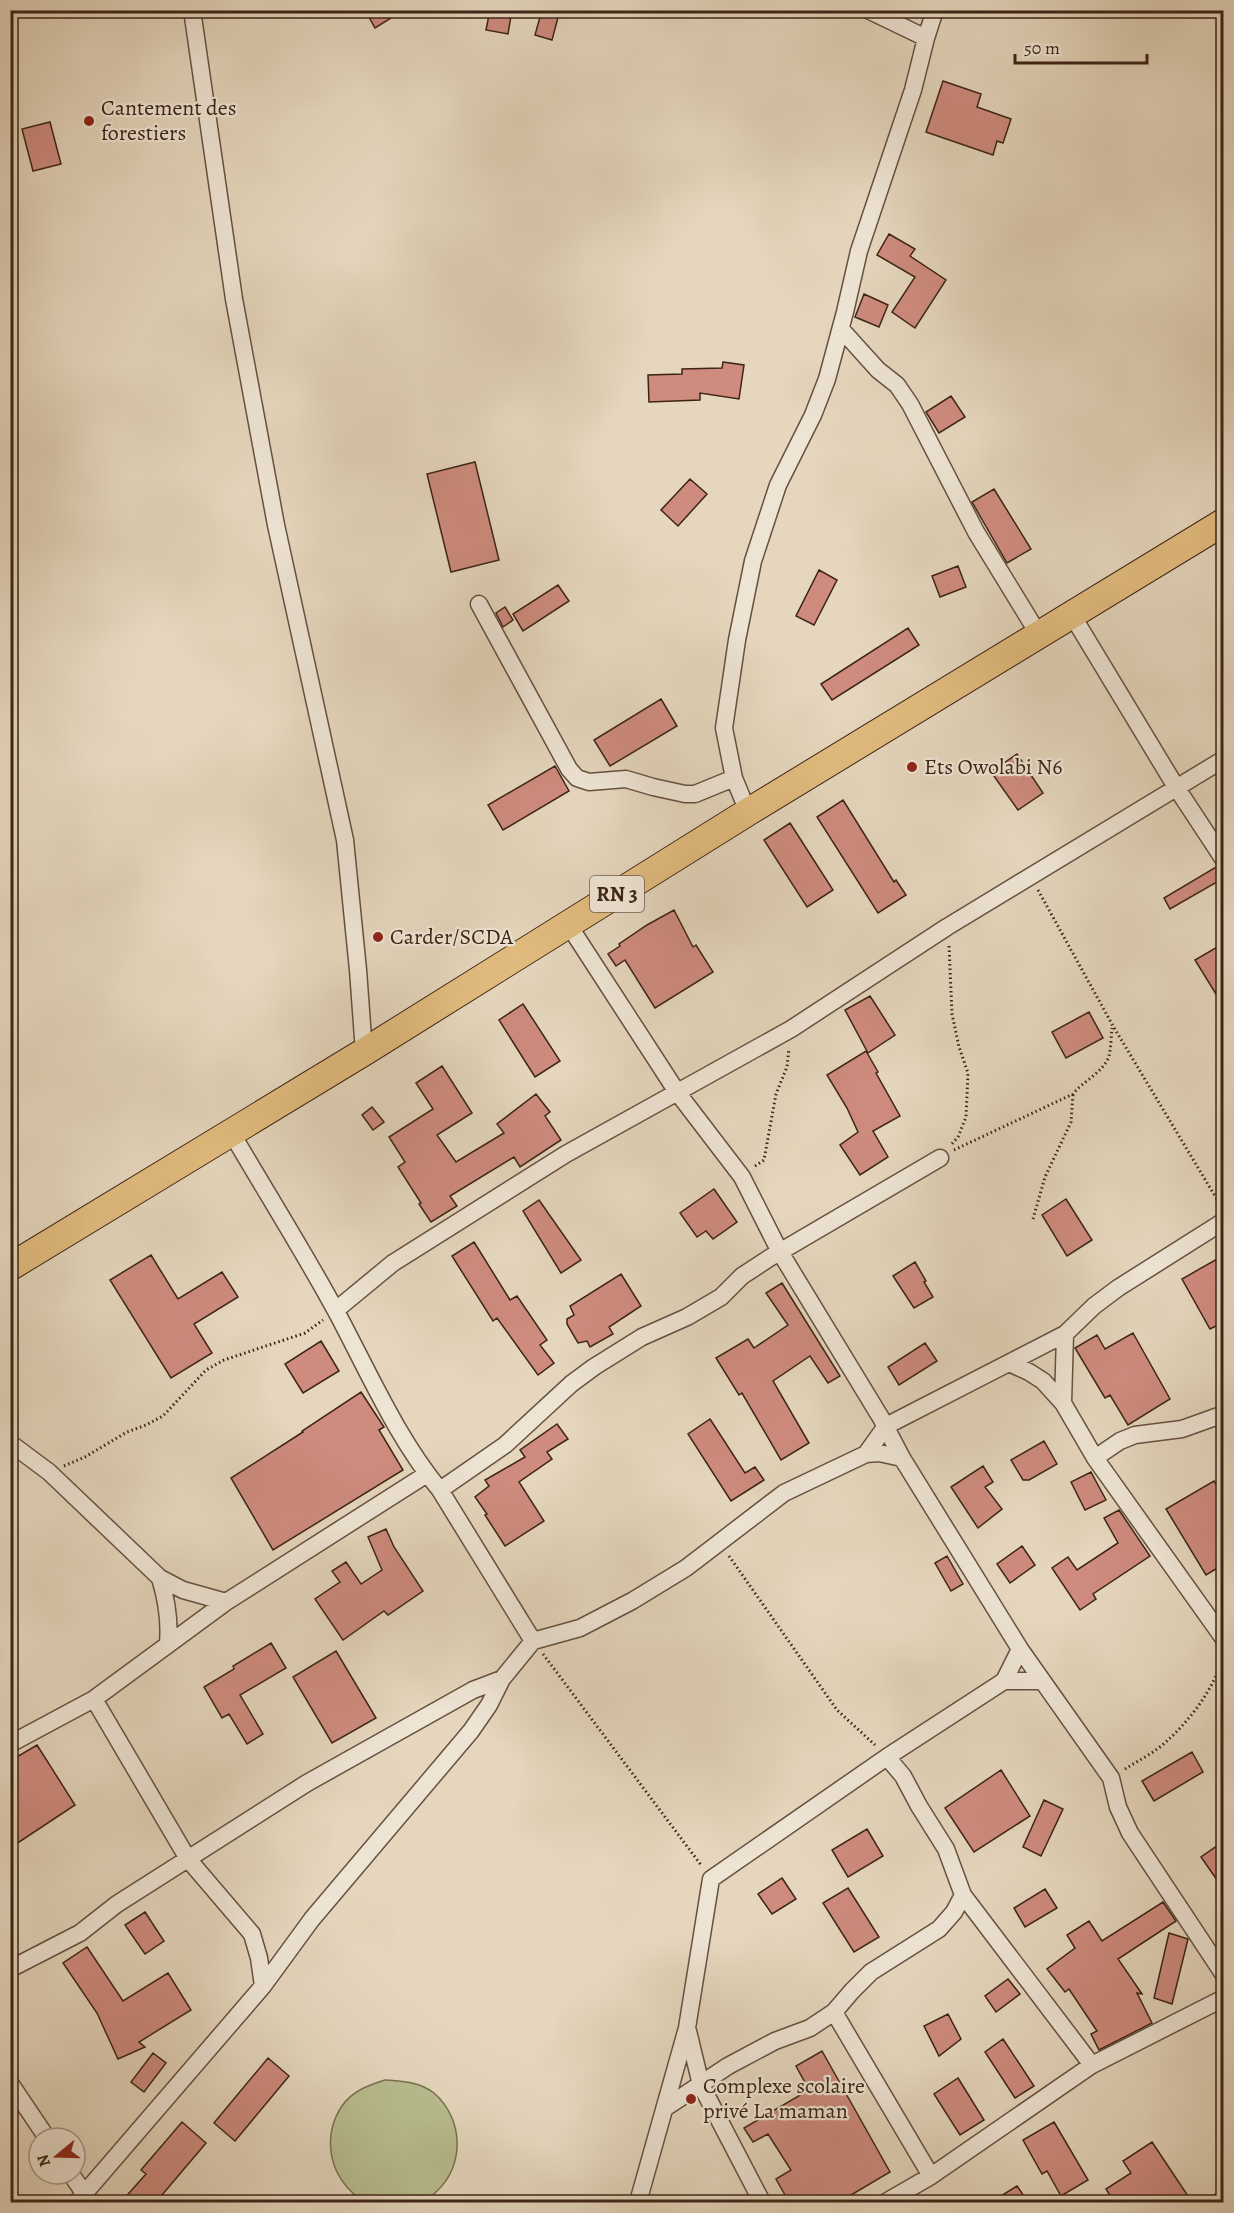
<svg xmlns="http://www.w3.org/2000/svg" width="1234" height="2213" font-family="Alegreya,serif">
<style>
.green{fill:#b8bd8e;stroke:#7a7052;stroke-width:1.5}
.building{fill:#ce8b7e;stroke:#3c2417;stroke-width:1.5}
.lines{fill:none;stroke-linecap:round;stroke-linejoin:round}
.street-casing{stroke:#665040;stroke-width:19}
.primary-casing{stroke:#3c2417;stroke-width:29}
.path{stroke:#3c2417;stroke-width:3;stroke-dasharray:1.5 3;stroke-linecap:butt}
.street{stroke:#eee4d4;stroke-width:16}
.primary{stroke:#e2bb7e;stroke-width:27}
.poi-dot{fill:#8f2418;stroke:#eee4d4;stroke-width:2}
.labels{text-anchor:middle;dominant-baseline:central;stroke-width:4.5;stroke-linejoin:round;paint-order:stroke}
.shield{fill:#eee4d4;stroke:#715e50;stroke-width:1.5}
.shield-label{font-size:21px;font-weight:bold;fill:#3c2417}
.poi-label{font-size:22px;fill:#3c2417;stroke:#eee4d4;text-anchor:start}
</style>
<rect width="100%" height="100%" fill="#e5d6bd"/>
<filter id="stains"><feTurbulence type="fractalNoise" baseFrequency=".00333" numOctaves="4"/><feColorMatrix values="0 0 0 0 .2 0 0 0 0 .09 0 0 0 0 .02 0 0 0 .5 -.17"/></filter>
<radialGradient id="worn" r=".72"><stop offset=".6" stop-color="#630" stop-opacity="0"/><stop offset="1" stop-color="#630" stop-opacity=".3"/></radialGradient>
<path class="green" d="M385,2080C402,2081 420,2082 434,2093C464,2119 465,2166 436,2192C431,2197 427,2200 421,2202C405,2203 385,2205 370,2202C360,2201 353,2194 347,2187C327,2164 325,2131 342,2106C352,2091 369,2085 385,2080Z"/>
<path class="building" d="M365,10H404L375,28Z
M490,10H512L508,34L486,30Z
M542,10H560L552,40L535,35Z
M943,81L981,94L977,107L1011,119L1003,143L997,141L993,155L926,132Z
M50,122L61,164L33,171L22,129Z
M889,234L915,249L910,256L946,280L915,328L892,312L915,277L877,255Z
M864,294L888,305L879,327L855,317Z
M723,362L744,365L739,399L700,393V400L649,402L648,375L682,374V369L722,368Z
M951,396L965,417L939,433L926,412Z
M475,462L499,560L451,572L427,474Z
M690,479L707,494L678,526L661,510Z
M994,489L1031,549L1007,563L972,502Z
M958,566L966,587L940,597L932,576Z
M819,570L837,580L814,625L796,616Z
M558,585L569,601L523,631L513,614Z
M505,607L513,620L503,627L496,613Z
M908,628L919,645L832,700L821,684Z
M661,699L677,726L610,766L594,740Z
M1017,754L1043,793L1018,810L991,772Z
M555,766L569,791L503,830L488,805Z
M843,800L894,882L896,880L906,895L878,913L817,817Z
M790,823L833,890L807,907L764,840Z
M1216,867L1222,870L1224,878L1170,909L1164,898Z
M674,910L693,947L696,945L713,972L655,1008L625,960L616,966L608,954L620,946L619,944L647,925Z
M1224,943V1007L1195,960Z
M870,996L895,1035L868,1053L845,1010Z
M523,1004L560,1061L535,1077L499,1020Z
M1089,1012L1103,1038L1066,1058L1052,1032Z
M866,1051L878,1072L876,1073L900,1116L873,1131L888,1157L860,1175L840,1145L858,1132L847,1108L827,1075Z
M442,1066L472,1113L437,1135L456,1162L504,1133L497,1124L536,1094L550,1112L545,1116L561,1140L520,1167L514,1157L450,1196L457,1206L431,1222L419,1204L421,1203L398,1167L405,1162L389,1137L433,1109L416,1083Z
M372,1107L384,1122L373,1130L362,1115Z
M714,1189L737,1222L713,1239L706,1231L697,1237L680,1213Z
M1066,1199L1092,1240L1067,1256L1042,1215Z
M539,1200L581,1260L561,1273L523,1211Z
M474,1242L510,1300L517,1296L547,1340L540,1345L554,1363L538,1375L497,1318L493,1321L452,1256Z
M151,1255L178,1299L222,1272L238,1297L194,1324L212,1353L171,1378L110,1280Z
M1224,1255V1322L1210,1329L1182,1279Z
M915,1262L926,1281L924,1282L933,1297L914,1308L893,1276Z
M621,1274L641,1306L609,1327L613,1334L590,1347L587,1341L578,1343L567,1324V1319L574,1315L570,1306Z
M782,1283L840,1376L828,1383L810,1356L773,1381L809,1443L781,1460L742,1393L739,1395L716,1358L748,1339L754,1348L788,1325L766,1293Z
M1133,1333L1170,1399L1128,1425L1110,1395L1105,1398L1075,1348L1097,1335L1105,1349Z
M321,1341L339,1371L303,1393L285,1364Z
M925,1343L937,1361L899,1385L888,1367Z
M361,1392L384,1427L379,1430L403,1470L273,1550L231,1478L303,1432L302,1431Z
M710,1419L745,1473L755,1467L764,1480L731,1501L688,1434Z
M557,1424L568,1439L547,1452L552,1459L519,1482L544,1521L505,1546L485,1515L487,1514L475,1497L489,1486L485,1480L525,1457L520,1450Z
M1044,1441L1057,1464L1029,1480H1023L1011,1460Z
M983,1466L993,1482L985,1487L1002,1509L978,1528L951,1487Z
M1091,1472L1106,1500L1085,1510L1071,1482Z
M1214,1481L1224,1499V1564L1206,1575L1166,1509Z
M1119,1510L1150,1556L1093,1594L1096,1599L1080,1610L1052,1568L1068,1557L1077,1570L1118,1543L1104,1518Z
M386,1529L394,1547L423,1591L388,1615L384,1611L343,1640L315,1599L340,1582L332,1571L346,1562L361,1584L382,1570L368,1537Z
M1022,1546L1035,1565L1010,1583L997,1564Z
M947,1556L963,1584L951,1591L935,1563Z
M271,1643L286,1668L240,1695L263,1734L247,1744L229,1714L222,1718L204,1687L234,1669L233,1666Z
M336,1651L376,1718L332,1743L293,1677Z
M37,1745L75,1805L10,1848V1761Z
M1192,1752L1203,1772L1154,1801L1142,1781Z
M1001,1770L1030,1816L974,1852L945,1808Z
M1044,1800L1063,1809L1041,1856L1023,1847Z
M867,1829L883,1856L848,1877L832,1850Z
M1224,1841V1890L1201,1857Z
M782,1878L796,1899L772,1914L758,1894Z
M848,1888L879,1937L854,1952L823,1903Z
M1045,1889L1057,1908L1025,1927L1014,1908Z
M1163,1902L1176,1921L1118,1959L1142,1994L1137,1993L1152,2023L1099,2050L1091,2034L1097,2031L1069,1989L1065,1992L1047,1969L1075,1948L1067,1935L1089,1921L1102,1941Z
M145,1912L164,1941L145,1954L125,1925Z
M1169,1933L1188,1939L1172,2004L1154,1998Z
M87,1947L123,2001L168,1973L191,2010L139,2042L145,2047L118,2059L97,2013L63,1963Z
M1008,1979L1020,1994L996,2012L985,1996Z
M948,2014L961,2039L939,2056L924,2026Z
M1003,2039L1034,2086L1015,2098L985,2052Z
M822,2051L890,2172L851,2195L856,2202H789L776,2179L791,2170L768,2134L753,2142L744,2128L809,2090L796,2066Z
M153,2053L166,2063L144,2092L131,2082Z
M268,2058L289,2076L235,2141L214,2123Z
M958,2078L984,2120L960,2135L934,2094Z
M182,2122L206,2143L162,2195L171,2202H121L146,2174L141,2170Z
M1054,2122L1088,2180L1061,2196L1047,2171L1042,2174L1023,2140Z
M1152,2142L1192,2202H1114L1106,2189L1131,2173L1123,2161Z
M1017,2186L1028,2202H991Z"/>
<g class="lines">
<defs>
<path id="street" d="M192,10L234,299L276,525L345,840L358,970L364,1052
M868,10L926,38
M841,329L878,370L897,385L910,404L976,532L1039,635
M479,604L569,769L577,778L589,782L626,779L653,787L685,794H695L734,778
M1072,615L1176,787L1224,860
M748,812L734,778L724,728L737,640L753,561L778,485L813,415L827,379L845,312L859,251L913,90L926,38L935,10
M568,924L677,1092L742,1177L780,1252L881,1418L902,1458L1020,1649L1111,1778L1118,1807L1130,1833L1224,1975
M231,1132C266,1192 304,1252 337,1313C369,1373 397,1438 440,1490L533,1641
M336,1310L393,1263L566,1154L791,1029L947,927L1224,759
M1009,1363L1029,1372L1043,1381L1063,1403L1095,1458L1224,1639
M1063,1403L1065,1334
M10,1443L49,1472L160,1578L183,1590L226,1602
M866,1454L886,1426L1065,1334L1094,1306L1118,1288L1224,1221
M1095,1458L1120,1441L1135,1435L1182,1429L1224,1414
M440,1490L505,1445L571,1384L594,1367L642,1337L687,1317L721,1297L742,1276L771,1257L940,1158
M160,1578C167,1601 170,1620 168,1643
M1004,1681H1041
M94,1699L188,1859L252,1934L259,1958L263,1986
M10,1744L94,1699L226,1602L427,1474
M887,1757L903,1776L919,1806L946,1849L963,1895L1092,2065
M10,1969L80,1933L117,1904L307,1783L473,1690L502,1679
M834,2012L931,2176
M688,2031L701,2085L762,2202
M10,2083L47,2138
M665,2108L728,2066L775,2041L810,2028L834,2012L852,1991L871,1972L939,1929L954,1912L963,1895
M71,2174L84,2193
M77,2202L263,1986L312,1919L471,1731L489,1705L502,1679L533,1641L580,1628L632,1601L686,1568L784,1493L866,1454L879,1453L902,1458
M638,2202L687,2028L711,1879L887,1757L1004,1681L1020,1649
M886,2202L931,2176L1092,2065L1224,1998
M1219,2202L1224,2199"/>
<path id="primary" d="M10,1267L364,1052L748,812L1224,522"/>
</defs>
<use href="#street" class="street-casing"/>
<use href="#primary" class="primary-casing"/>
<path class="path" d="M1038,890L1113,1026L1221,1206
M949,946L952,1014L959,1047L968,1073L966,1117L958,1137L951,1145
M954,1150L1073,1094C1083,1081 1103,1073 1109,1056C1111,1048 1111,1037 1112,1028
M755,1166L764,1160L776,1094L787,1067L789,1048
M1033,1219L1045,1177L1071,1122L1073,1094
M64,1466L85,1457L127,1432L146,1425L163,1416L206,1370L224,1360L305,1333L323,1320
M729,1556L837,1710L875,1745
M543,1654L701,1865
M1125,1769C1139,1760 1156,1752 1168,1740C1191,1719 1217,1685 1223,1654"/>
<use href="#street" class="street"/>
<use href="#primary" class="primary"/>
</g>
<g class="poi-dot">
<circle cx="89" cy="121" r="6"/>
<circle cx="912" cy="767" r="6"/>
<circle cx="378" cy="937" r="6"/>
<circle cx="691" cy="2099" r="6"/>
</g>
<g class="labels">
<rect class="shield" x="590" y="876" width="54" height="36" rx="4.5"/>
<g class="shield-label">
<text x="617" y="894">RN 3</text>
</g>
<g class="poi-label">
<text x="101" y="108">Cantement des<tspan x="101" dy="25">forestiers</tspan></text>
<text x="924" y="767">Ets Owolabi N6</text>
<text x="390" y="937">Carder/SCDA</text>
<text x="703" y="2086">Complexe scolaire<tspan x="703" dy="25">privé La maman</tspan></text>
</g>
</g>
<rect width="1234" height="2213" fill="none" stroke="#e5d6bd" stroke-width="36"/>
<rect x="12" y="12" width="1210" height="2189" fill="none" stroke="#3c2417" stroke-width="3"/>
<rect x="18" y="18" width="1198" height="2177" fill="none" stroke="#3c2417" stroke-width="1.5"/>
<g transform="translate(57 2156) rotate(251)"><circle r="28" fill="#eee4d4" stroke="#a79788" stroke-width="1.5"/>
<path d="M0-4.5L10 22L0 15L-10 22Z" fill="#8f2418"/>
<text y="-9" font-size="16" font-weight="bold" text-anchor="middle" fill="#3c2417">N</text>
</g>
<path d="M1015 54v9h132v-9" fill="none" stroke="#3c2417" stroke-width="3"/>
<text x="1024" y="54" font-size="18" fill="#3c2417" stroke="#eee4d4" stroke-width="4.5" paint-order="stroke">50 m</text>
<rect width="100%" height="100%" filter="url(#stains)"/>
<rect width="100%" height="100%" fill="url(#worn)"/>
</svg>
